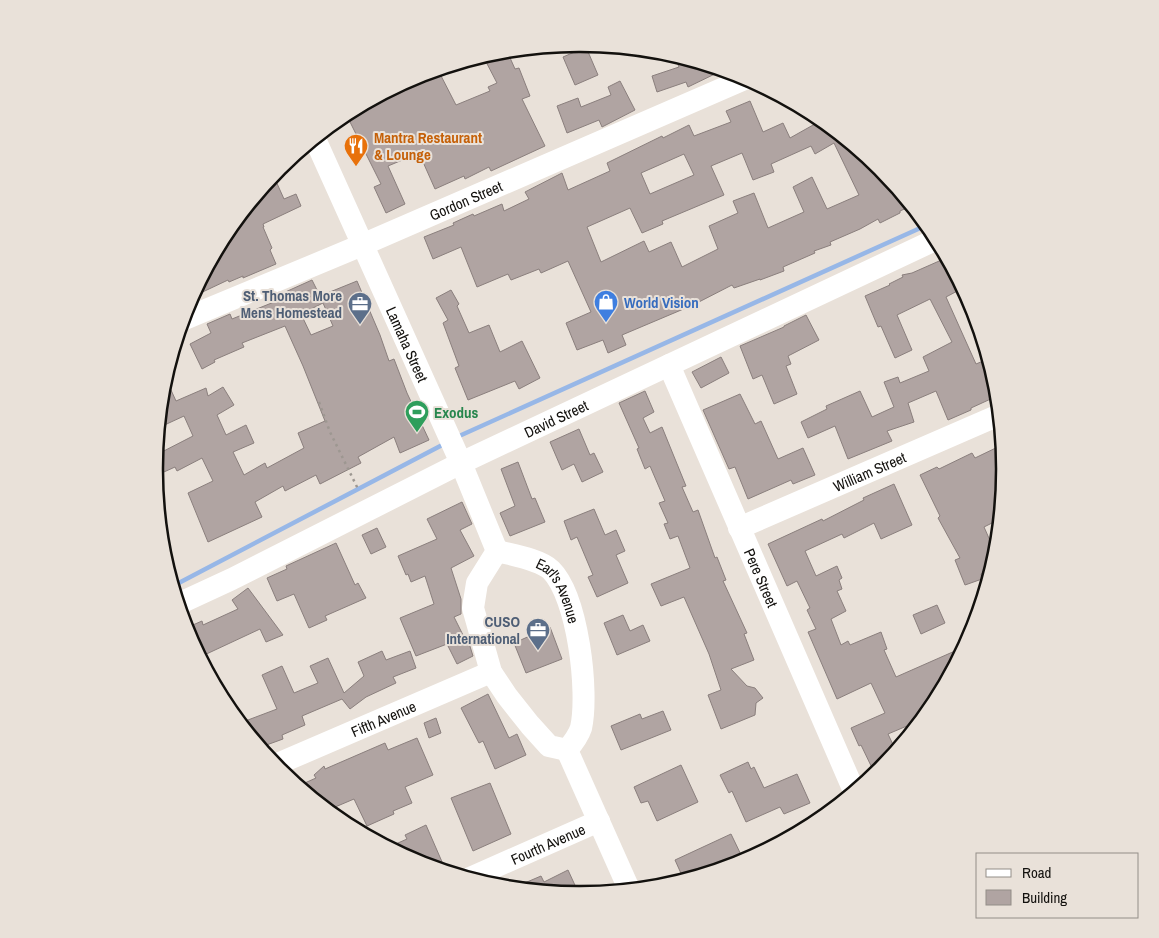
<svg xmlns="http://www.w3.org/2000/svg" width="1159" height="938" font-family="'Archivo Narrow',sans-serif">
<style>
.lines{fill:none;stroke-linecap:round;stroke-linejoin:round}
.stream{stroke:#97b7e7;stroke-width:4.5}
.building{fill:#b0a4a2;stroke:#8a7f7d;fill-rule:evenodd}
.path{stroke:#9d9791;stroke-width:2.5;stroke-dasharray:2.5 4;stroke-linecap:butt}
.minor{stroke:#fff;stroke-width:22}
.labels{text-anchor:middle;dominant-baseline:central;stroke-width:4;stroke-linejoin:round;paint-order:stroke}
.food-label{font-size:15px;font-weight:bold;fill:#c56008;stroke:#e9e1d9;text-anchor:start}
.street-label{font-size:15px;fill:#13110e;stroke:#e9e1d9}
.service-label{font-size:15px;font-weight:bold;fill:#4e5e75;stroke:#e9e1d9;text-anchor:end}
.shop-label{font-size:15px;font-weight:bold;fill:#366cbe;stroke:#e9e1d9;text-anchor:start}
.leisure-label{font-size:15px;font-weight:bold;fill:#27864d;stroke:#e9e1d9;text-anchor:start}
.rim{fill:none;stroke:#13110e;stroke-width:2.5}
</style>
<rect width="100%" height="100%" fill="#e9e1d9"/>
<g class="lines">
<path class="stream" d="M457,437L927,225
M173,586L446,443"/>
</g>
<path class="building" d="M586,47L598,75L575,85L563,57Z
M507,51L515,69L519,68L530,96L522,99L545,146L491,171L489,167L465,179L464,176L435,189L419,153L388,166L405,204L386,213L374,187L381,184L346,114L391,93L389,91L417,76L438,70L456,105L490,91L488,87L497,83L483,56Z
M674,55L704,64L723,70L688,87L686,82L657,92L652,76L679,67Z
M620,81L635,110L602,127L599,120L567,133L557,106L578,98L581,107L611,95L608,87Z
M750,101L763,132L783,123L790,138L822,120L880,169L911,206L900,211V213L880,223L878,219L860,229L830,242L831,245L814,251L815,253L783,267L784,271L760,280V279L734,288L732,285L693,305L622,335L626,345L608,353L603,340L577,350L566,323L591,312L568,261L541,273L539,269L511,280L508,274L477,287L461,247L433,259L424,237L454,225L453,223L473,214L474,216L502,204L504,211L529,199L525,192L562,173L568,190L610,171L607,163L662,136L663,138L689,125L694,136L731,122L726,111ZM834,143L859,195L827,209L812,177L793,187L804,212L768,228L754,193L733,201L738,213L709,226L718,249L682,267L671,242L649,252L644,241L601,262L587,227L630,208L642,233L663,224L662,221L724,195L711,166L742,153L753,180L774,172L771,164L811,146L815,154ZM684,154L694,175L650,194L641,173Z
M275,179L284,199L296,194L301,206L263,224L264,227H263L272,248L270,250L276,264L243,278V276L229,282L228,280L192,297L226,233L267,183Z
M946,258L963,288L946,297L976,364L988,359L997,386V390L993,392L995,397L971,408V410L948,420L936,391L908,403L914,422L887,431L892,441L848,459L835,426L808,438L801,422L827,409L826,406L860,391L872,417L894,407L884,382L898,377L900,383L929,371L923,357L952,342L930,299L897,315L912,350L895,358L881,326L878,327L865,296L890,285L889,284L903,277L902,275L912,273Z
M312,280L320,296L357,281L380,335L389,361L394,359L407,393L429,440L400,453L394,437L358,457L361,463L320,484L316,475L285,491L283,486L255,502L262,517L208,542L188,493L213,481L202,458L177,471L175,467L155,476L156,455L193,436L184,416L158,428L162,386L165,377L176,401L206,388L208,396L223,387L234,405L217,415L226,435L246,425L254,443L233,452L244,475L265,463L267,468L304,448L298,433L325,421L303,366L285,326L242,343L244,347L214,360L215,362L202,369L190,344L211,333L207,324L230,314L232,319L274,302L272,298ZM323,303L333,326L311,335L301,314Z
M451,290L459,304L457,306L469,333L489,325L500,352L522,341L540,378L519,389L515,381L468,400L455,368L459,366L443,323L448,320L436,298Z
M806,315L819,340L788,356L791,364L786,366L797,394L774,404L762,375L753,379L740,346L784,327V326Z
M721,357L729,373L701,388L692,372Z
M645,391L654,412L643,418L650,433L662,427L686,486L682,487L693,512L698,510L715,558L717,557L726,580L723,581L747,633L744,634L754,660L731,669L747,686L755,688L763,698L756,703L755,715L721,729L708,695L721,690L709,654L684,597L661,606L651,584L690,568L678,536L670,539L664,524L668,523L659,503L665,501L650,466L645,469L637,449L639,448L619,403Z
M740,394L755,424L761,421L778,459L803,448L815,475L793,484L791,480L748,499L735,467L729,469L703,410Z
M579,429L590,455L594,453L603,472L582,482L574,464L562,470L550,442Z
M1002,445L1005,469L1000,519L984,527L996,554L991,570L981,574L982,579L965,585L955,560L960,558L938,518L940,516L920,475L937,467L939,469L972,453L975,458Z
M518,462L532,499L535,498L545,522L510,536L500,513L515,506L501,469Z
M894,484L912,525L881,539L874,523L844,538L842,534L805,551L816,576L837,566L842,578L839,580L842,589L837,591L846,611L831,619L841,645L848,641L850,645L881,632L887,649L884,650L896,677L964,647L933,705L921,720L888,734L896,751L875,774L861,745L859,746L851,728L885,713L871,683L837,699L808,632L816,629L807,610L810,608L797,581L787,586L768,544L822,519L823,521L864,500L863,498Z
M462,502L472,524L460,530L474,556L451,568L461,599V614L454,617L466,641L468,640L473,656L457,664L447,644L416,656L400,618L434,604L425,576L411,582L408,574L406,575L398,556L437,539L427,519Z
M594,509L605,535L616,530L625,551L616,555L628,583L597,597L588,577L593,575L577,537L571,540L564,521Z
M377,528L386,547L371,554L362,535Z
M336,543L355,585L358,583L366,598L325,616L327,620L309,628L294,594L277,601L267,578L287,569L286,566Z
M248,588L283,635L266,642L260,629L200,657L186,628L202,621L203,625L238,609L232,600Z
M937,605L945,623L921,634L913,615Z
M623,615L630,631L643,625L650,641L617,655L604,623Z
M550,627L562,659L526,673L514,643Z
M382,651L386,660L410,651L416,668L393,677L396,683L366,697L350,709L342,699L302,716L305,725L282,735L283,739L261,747L240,723L277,709L262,675L282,666L294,693L318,683L310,666L328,658L344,693L364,676L358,662Z
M488,694L509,738L517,734L526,755L495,769L483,741L479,743L461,708Z
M663,711L671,730L621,750L611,726L640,714L642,719Z
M436,718L441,733L429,738L424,723Z
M417,738L433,775L405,787L412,803L393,811L394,814L367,826L354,799L328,810L298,786L316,778L314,775L324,766L325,769L385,743L388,750Z
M748,762L751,769L754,767L764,788L797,774L810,803L784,814L780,807L746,822L732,791L729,793L720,775Z
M681,765L698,802L657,821L648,801L641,803L634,787Z
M490,783L511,834L473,851L451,798Z
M426,825L446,871L416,862L389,847L407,839L405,835Z
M731,834L744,861L684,880L675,860Z
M568,870L579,894L513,888L541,876L544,882Z"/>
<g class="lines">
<path class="path" d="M319,402L330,432L358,489"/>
<g class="minor">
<path id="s1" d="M315,139L461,463L497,551"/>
<path id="s2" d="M182,320L362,245L747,78"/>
<path id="s3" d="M669,365L854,791"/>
<path id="s4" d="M739,528L999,415"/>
<path id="s5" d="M497,551C512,555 539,559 551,570C578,597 589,692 581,728C578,737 573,743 567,750"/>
<path d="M497,551L477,583L473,608L491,672L507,696L530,725L549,746L567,750"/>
<path id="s6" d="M178,604L232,579L461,463L937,239"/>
<path d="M567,750L629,889"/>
<path id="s7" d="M275,765L491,672"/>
<path id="s8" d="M470,878L599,821"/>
</g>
</g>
<defs>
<symbol id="restaurant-pin" viewBox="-11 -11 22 30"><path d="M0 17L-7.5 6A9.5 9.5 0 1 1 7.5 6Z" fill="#e8710a" stroke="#e9e1d9"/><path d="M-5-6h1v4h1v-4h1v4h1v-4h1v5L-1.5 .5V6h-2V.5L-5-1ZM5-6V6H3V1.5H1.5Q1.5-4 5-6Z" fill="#fff"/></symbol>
<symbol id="shop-pin" viewBox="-11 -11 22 30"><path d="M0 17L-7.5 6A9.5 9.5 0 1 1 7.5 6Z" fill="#3f7fe0" stroke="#e9e1d9"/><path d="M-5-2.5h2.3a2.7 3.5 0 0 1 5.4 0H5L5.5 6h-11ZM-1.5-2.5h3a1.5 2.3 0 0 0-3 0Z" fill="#fff"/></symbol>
<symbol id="office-pin" viewBox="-11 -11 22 30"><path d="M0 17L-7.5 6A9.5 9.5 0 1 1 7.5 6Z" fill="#5c6f8a" stroke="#e9e1d9"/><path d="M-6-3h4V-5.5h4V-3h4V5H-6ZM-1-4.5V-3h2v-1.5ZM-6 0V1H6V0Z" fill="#fff"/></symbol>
<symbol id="stadium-pin" viewBox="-11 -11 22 30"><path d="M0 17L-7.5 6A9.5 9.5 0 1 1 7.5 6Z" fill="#2e9e5b" stroke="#e9e1d9"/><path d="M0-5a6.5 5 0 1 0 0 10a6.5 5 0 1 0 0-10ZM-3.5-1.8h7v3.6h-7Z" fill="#fff"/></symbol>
</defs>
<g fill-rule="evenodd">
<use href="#restaurant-pin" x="342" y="132" width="28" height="38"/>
<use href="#shop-pin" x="592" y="288" width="28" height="38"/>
<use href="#office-pin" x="346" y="290" width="28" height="38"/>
<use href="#stadium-pin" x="403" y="398" width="28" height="38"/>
<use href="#office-pin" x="524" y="616" width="28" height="38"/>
</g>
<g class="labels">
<g class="food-label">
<text x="374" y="137">Mantra Restaurant<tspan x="374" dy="17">&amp; Lounge</tspan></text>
</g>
<g class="street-label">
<text stroke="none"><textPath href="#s2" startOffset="308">Gordon Street</textPath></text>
<text stroke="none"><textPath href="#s1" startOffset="225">Lamaha Street</textPath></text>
<text stroke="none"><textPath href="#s6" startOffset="421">David Street</textPath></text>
<text stroke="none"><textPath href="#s4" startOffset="142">William Street</textPath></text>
<text stroke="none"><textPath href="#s3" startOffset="232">Pere Street</textPath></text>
<text stroke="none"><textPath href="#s5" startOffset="79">Earl's Avenue</textPath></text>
<text stroke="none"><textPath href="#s7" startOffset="118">Fifth Avenue</textPath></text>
<text stroke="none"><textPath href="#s8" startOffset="85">Fourth Avenue</textPath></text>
</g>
<g class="service-label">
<text x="342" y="295">St. Thomas More<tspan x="342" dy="17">Mens Homestead</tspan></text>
<text x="520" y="621">CUSO<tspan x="520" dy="17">International</tspan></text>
</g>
<g class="shop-label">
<text x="624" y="302">World Vision</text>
</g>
<g class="leisure-label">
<text x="434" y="412">Exodus</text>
</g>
</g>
<path d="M0 0H1159V938H0ZM579 52H580A416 416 0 0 1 996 468V470A416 416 0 0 1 580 886H579A416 416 0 0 1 163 470V468A416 416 0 0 1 579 52Z" fill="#e9e1d9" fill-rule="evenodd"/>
<path class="rim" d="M579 52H580A416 416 0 0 1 996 468V470A416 416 0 0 1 580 886H579A416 416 0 0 1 163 470V468A416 416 0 0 1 579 52Z"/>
<rect x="976" y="853" width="162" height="65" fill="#e9e1d9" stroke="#938e88"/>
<rect x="986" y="869" width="25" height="8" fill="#ffffff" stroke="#938e88"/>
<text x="1022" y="878" font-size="15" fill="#13110e">Road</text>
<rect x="986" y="890" width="25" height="15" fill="#b0a4a2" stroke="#938e88"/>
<text x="1022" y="903" font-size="15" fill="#13110e">Building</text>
</svg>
